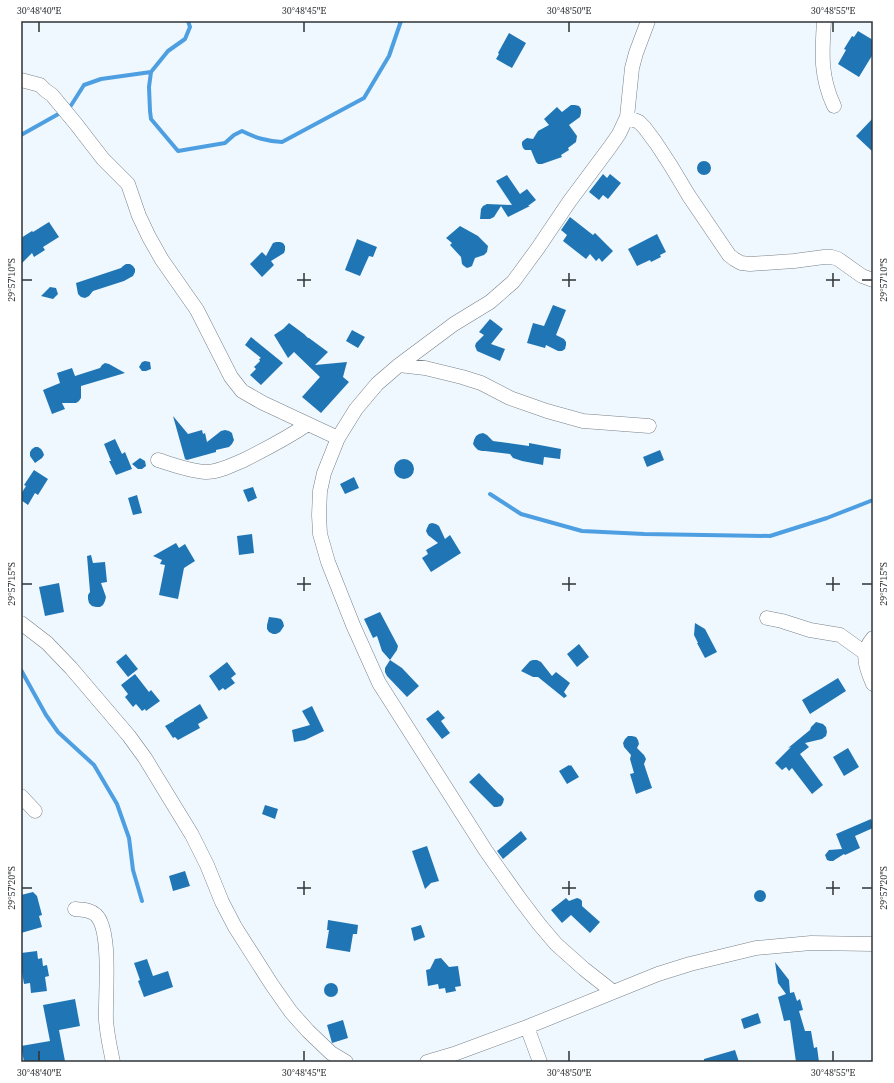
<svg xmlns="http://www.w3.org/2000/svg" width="894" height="1083" font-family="'Source Serif 4',serif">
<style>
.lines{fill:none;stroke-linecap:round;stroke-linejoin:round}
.stream{stroke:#4e9fe1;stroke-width:4}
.building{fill:#2076b5}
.minor-casing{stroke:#788189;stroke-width:15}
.minor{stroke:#fff;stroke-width:14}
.ticks{fill:none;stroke:#2f3336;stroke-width:1.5}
.neatline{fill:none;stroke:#2f3336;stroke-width:1.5}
.ticks-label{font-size:10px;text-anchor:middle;fill:#2f3336}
</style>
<rect width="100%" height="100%" fill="#f0f8ff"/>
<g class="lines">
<path class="stream" d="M188,21L190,27L185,39L168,51L151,72L149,87L150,111L151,119L178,151L225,143L234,135L242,131C256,138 266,141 282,142L364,98L389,56L401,21
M70,107L84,85L101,79L151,72
M21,135L62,112
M490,494L521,514L582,531L644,534L770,536L827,518L873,500
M21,670L46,715L58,732L94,765L117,804L129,838L133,870L142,901"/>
</g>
<path class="building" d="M858,31L873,40V54L859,77L838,64L846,50L844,49L852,36L854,37Z
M509,33L526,43L512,68L496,59L499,54L498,53Z
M571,105H575L579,106L581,109V113L580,117L569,125L577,136L576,142L568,148L569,150L561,155L562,157L542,164H538L536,162L531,150H525L523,148L522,145V142L524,140L527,138L533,139L538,131L549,125L544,119L557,107L562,112Z
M873,118V152L856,136Z
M697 168a7 7 0 1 1 14 0a7 7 0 1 1-14 0Z
M603,174L607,178L610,174L621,183L608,199L603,195L599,200L589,192Z
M507,175L520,194L527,189L536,200L528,206H530L508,217L501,206L494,217L490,219H480L481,209L483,206L487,204L512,205L496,181Z
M570,217L593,235L595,233L613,251L602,262L599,258L596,261L590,254L586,259L563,241L567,235L561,230Z
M49,222L59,237L43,247L45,250L34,257L32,253L21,264V238L32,231L33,232Z
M460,226L478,236L488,246L487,252L484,255L475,258L472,266L470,267L467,268L464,266L462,264L461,257L450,245L452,243L446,238Z
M657,234L666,252L660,255L661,257L651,262L650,260L637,266L628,249Z
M357,239L377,247L373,257L369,256L360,276L345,270Z
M276,242H280L283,243L285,246V250L284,253L271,261L274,265L262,277L250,264L262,252L266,256L273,243Z
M126,264H130L133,266L135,269V272L133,276L124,281L93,291L89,296L85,298L81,297L78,294L76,283L121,268L123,266Z
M50,287L56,288L58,294L53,299L41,296Z
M553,305L566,310L556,335L564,339L566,342V345L565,349L562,351H558L546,345L545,348L527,343L533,323L544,326Z
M490,319L503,329L491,344L505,349L500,361L477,351L475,346L476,343L484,335L479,332Z
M289,323L304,334L308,338H309L328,352L315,365L347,362L343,377L349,382L321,413L302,397L320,377L294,352L288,358L274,335L283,329Z
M352,330L365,337L358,348L346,341Z
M251,337L283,363L261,385L250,375L256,369L254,367L260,361L259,359L261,358L245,345Z
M145,361L150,362L151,369L146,371H142L139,367L142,362Z
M105,363L109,364L125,373L81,386V398L79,401L76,403H62L65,409L52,414L43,390L60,383L57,373L72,368L75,376L100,368L102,365Z
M173,416L188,434L202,430L203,434L205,433L207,442L221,431L225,430L229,431L232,433L233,437L234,440L232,444L229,447L216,450V452L187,460L185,459Z
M483,433L487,435L493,441L529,446V443L561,449L560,459L544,457L543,465L522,461L513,458L510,454L485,451H482L478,450L475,447L473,444L474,440L476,436L479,434Z
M115,439L122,454L125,452L132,469L116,475L109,461H111L104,444Z
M35,447H38L41,449L43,452L44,455L42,458L35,463L30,456V452L32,449Z
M660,450L664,460L647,467L643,457Z
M140,458L145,461L146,466L142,469H138L132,464Z
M394 469a10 10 0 1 1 20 0a10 10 0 1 1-20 0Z
M34,470L48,479L38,495L35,493L28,505L21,500V494L26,486L24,485Z
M354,477L359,488L345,494L340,484Z
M253,487L257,498L248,502L243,490Z
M137,495L142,513L133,515L128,498Z
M432,523L436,524L439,526L445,539L450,535L461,553L431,572L422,558L428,554L426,550L438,543L428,535L426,531L427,528L429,524Z
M252,534L254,553L239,555L237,536Z
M176,543L179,548L185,544L195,561L184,568L178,599L159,595L165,565L160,564L162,560L153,556Z
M91,555L93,563L105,562L107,582L101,583L106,597L105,601L103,605L100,607H96L92,606L89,603L88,599V595L90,592L87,556Z
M59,583L64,612L45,616L39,587Z
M380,612L398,646L397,650L390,660L382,651L377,636L373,638L364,619Z
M269,617L277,618L281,619L283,622L284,626L280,632L276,634H273L269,632L267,629V625Z
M695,623L705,629L717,652L705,658L697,643H698L694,635Z
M579,644L589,657L577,667L567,654Z
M126,654L138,669L128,677L116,662Z
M390,660L402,668L419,686L407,697L387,676L385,672V668Z
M533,660H537L541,662L552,676L556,672L570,683L564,692L567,696L564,698L538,677H533L521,671L530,661Z
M227,662L236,674L231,678L235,683L225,690L223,688L219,691L209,676Z
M135,674L149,692L151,690L160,701L146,711L145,709L142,711L136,704L133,707L125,697L128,694L121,685Z
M838,678L846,691L810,714L802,700Z
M200,704L208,718L198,724L200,728L178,740L175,737L173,738L165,726L174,721V720Z
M312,706L324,731L305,740L294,742L292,730L310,725L302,711Z
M438,710L445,718L441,721L450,733L442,739L426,719Z
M816,722L823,724L826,727L827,732L826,736L822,739L805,743L809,747L800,754L823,785L812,794L792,768L789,771L786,767L782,770L775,763L791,747L788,748L810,730L811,727Z
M628,736H632L636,737L638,740L639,744L637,748L644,755L646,759L644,764L652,788L636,794L630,774L634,773L630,759L631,755L624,747L623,743L625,739Z
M848,748L859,767L844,776L833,757Z
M569,765L570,766L571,765L579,777L567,784L559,771Z
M479,773L498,793L502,796L504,799L503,803L501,806L497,807H494L469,782Z
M265,805L278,809L275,819L262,814Z
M871,819L873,824V828L855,836L860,848L845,855L844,854L833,861H830L827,860L825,855L829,850L842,849L836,834Z
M521,831L527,839L503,859L497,851Z
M427,846L439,881L431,883L425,889L412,851Z
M185,871L190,886L173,891L169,876Z
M754 896a6 6 0 1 1 12 0a6 6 0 1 1-12 0Z
M33,892L37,896L42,915L39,916L42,927L21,933V895Z
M566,898L569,901L577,898L580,899L582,901V906L600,922L590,933L571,915L562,923L551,910Z
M328,920L358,925L357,934H353L350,952L326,948L329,930H327Z
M421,925L425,937L414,941L411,928Z
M37,951L38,959L42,958L43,966L47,965L49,976L45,977L47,991L31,993L30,983L24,984L21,966V953Z
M441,958L449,967L458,966L461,986L455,987L456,991L446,993L445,988L439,989L438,984L428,986L426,970L430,969L435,959Z
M147,959L153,976L168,971L173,987L144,997L138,981L140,980L134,963Z
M775,962L789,980L790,993L794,992L797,1001L800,999L803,1010L799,1011L805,1031H811L814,1048L817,1047L819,1062H796L790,1020L784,1021L778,997L786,994L778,983Z
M324 990a7 7 0 1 1 14 0a7 7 0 1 1-14 0Z
M75,999L80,1026L59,1030L65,1061L57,1062H24L21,1046L50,1041L43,1005Z
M758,1013L761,1023L744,1029L741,1019Z
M343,1020L348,1038L332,1043L327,1025Z
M735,1050L739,1062H704V1059Z"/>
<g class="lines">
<defs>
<path id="minor" d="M824,21C822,53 820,76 834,106
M21,80L40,85L45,90L52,95L76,124L103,159L128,184L139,216L149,237L162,260L197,310L231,377L242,391L263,403L338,438
M627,117L639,122L644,127L656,143L671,166L689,196L729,255L734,259L741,263L750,264L794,261L824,257H832L838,259L862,276L873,280
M399,365L425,368L462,377L481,383L510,398L547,411L583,421L649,426
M158,460C174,465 190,471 206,472C219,472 232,465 244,460C266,449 287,438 308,424
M767,618L782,621L810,630L840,635L865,653
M21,623L47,643L71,668L129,736L145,758L192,835L207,865L222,902L235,927L272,985L291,1012L308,1031L331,1053L346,1062
M873,638C860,653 866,668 873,684
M21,796L35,811
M75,909C82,910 90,909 96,915C112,930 105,997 106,1020C107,1034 110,1048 113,1062
M612,991L584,969L556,944L539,924L520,899L486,851L379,683L353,625L328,562L320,534L319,515L320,491L324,473L338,438L356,409L377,384L399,365L454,324L490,302L513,282L538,248L569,202L610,147L619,134L627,117L632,68L636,53L648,21
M527,1027L540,1062
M427,1062L454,1054L527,1027L658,974L690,964L756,948L811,943L873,944"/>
</defs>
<use href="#minor" class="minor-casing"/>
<use href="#minor" class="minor"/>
</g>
<path class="ticks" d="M39,22V32M304,22V32M569,22V32M833,22V32M304,273V287M569,273V287M833,273V287M22,280H32M297,280H311M562,280H576M826,280H840M862,280H872M304,577V591M569,577V591M833,577V591M22,584H32M297,584H311M562,584H576M826,584H840M862,584H872M304,881V895M569,881V895M833,881V895M22,888H32M297,888H311M562,888H576M826,888H840M862,888H872M39,1051V1061M304,1051V1061M569,1051V1061M833,1051V1061"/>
<rect width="894" height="1083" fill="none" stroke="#ffffff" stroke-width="44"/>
<rect x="22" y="22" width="850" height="1039" class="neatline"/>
<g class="ticks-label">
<text x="39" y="14">30°48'40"E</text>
<text x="304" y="14">30°48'45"E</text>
<text x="569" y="14">30°48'50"E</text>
<text x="833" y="14">30°48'55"E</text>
<text transform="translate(11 280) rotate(-90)" y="4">29°57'10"S</text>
<text transform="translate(883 280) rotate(-90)" y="4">29°57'10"S</text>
<text transform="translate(11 584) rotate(-90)" y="4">29°57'15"S</text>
<text transform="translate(883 584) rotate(-90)" y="4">29°57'15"S</text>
<text transform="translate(11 888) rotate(-90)" y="4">29°57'20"S</text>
<text transform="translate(883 888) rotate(-90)" y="4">29°57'20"S</text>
<text x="39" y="1076">30°48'40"E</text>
<text x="304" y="1076">30°48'45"E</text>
<text x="569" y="1076">30°48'50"E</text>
<text x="833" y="1076">30°48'55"E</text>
</g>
</svg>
